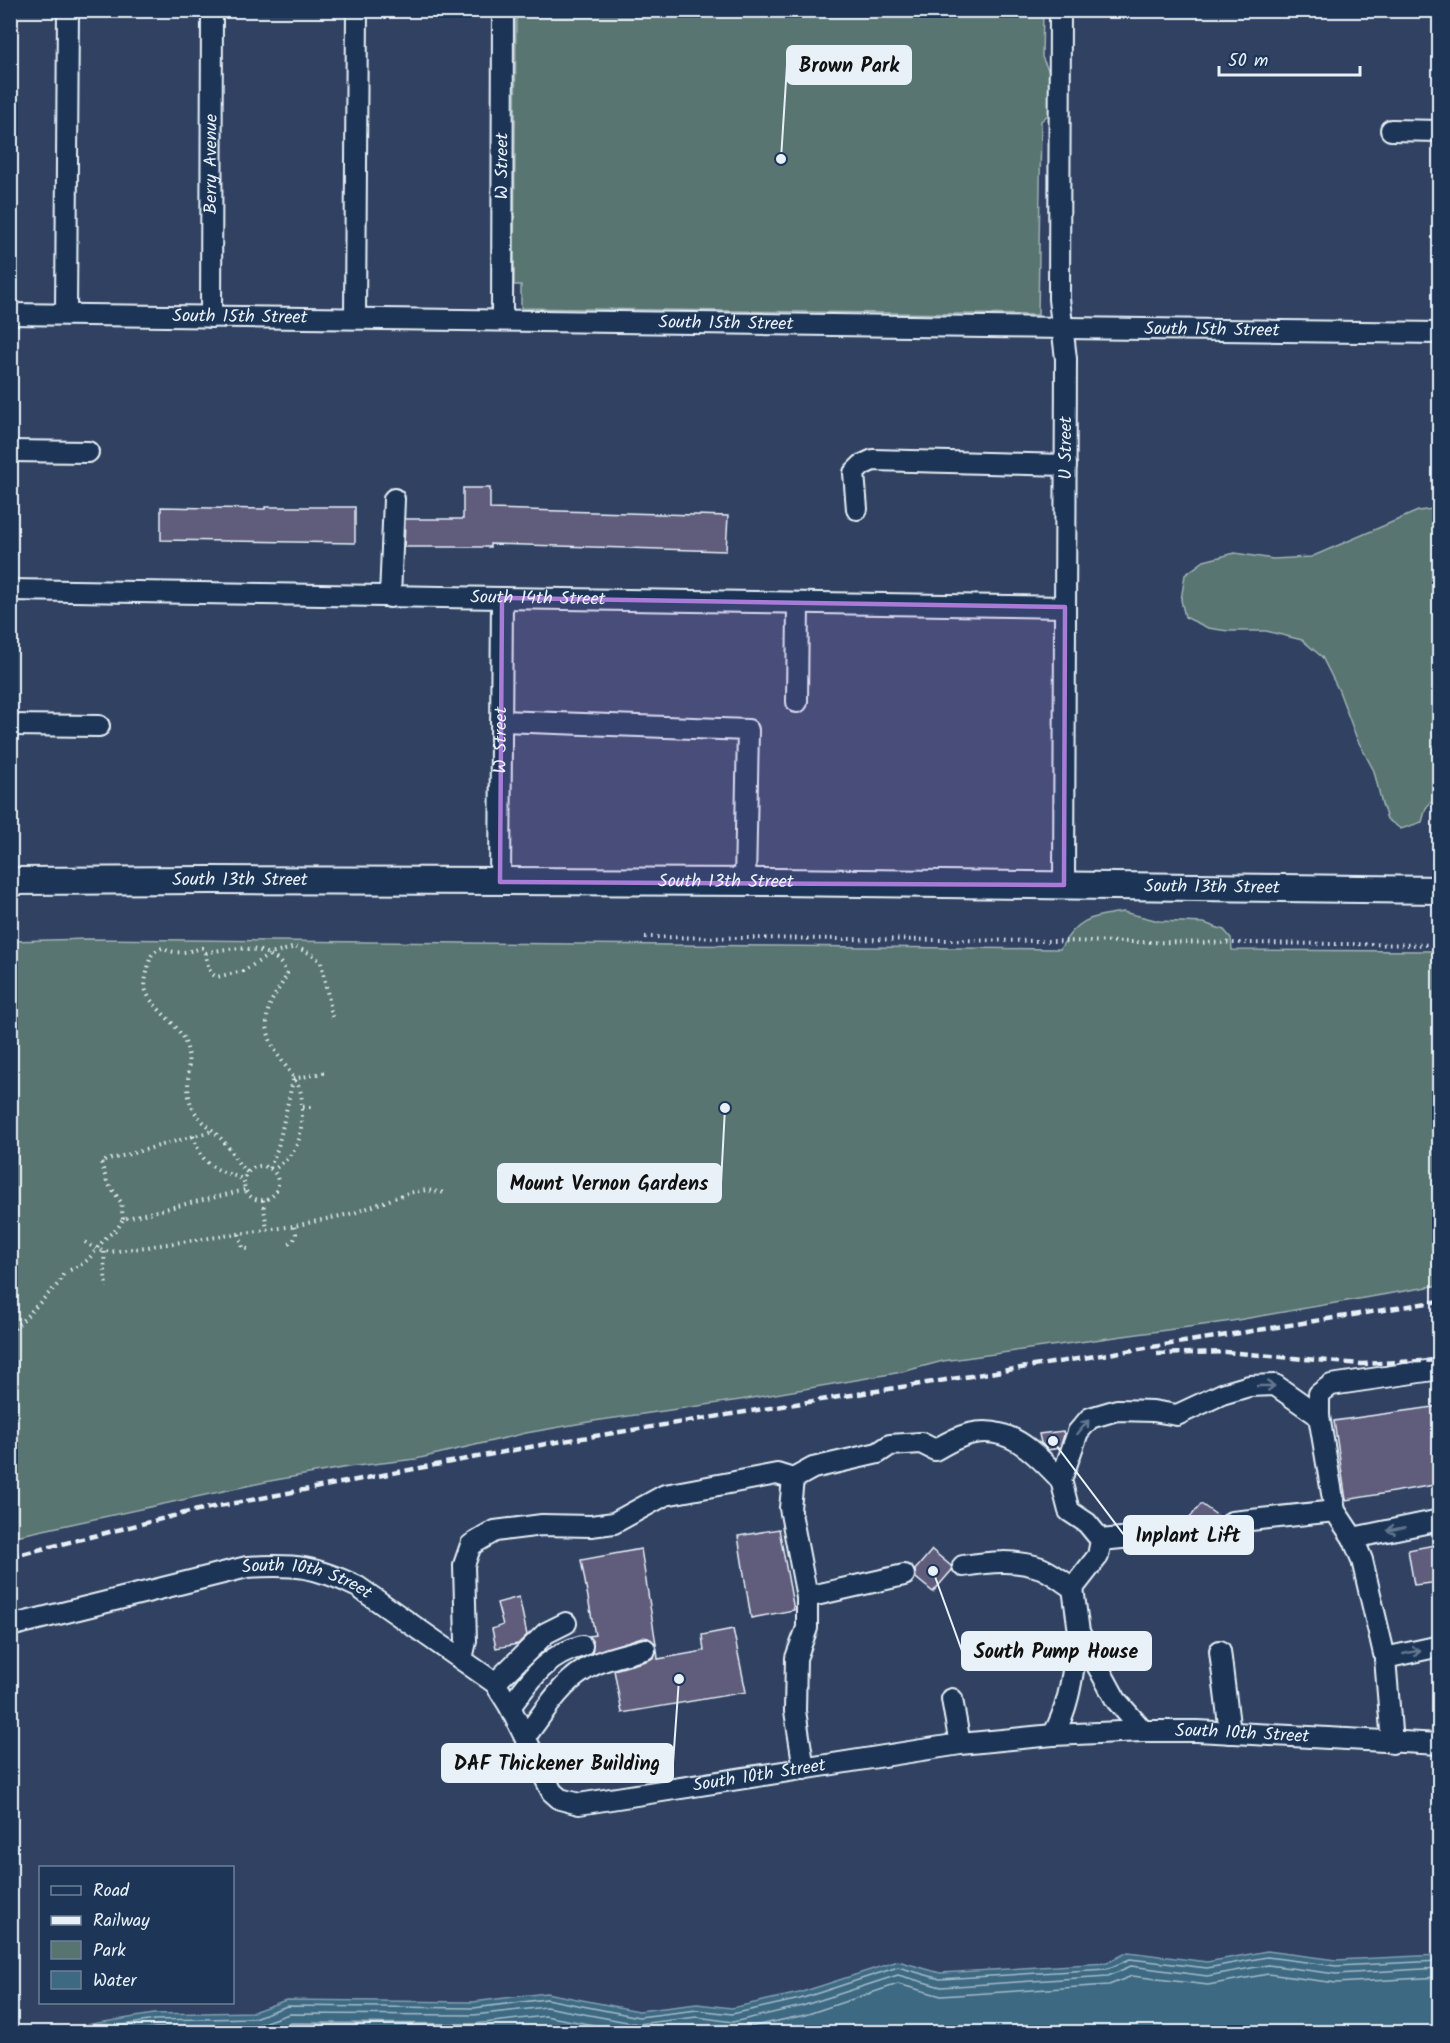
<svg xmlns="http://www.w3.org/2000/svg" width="1450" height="2043" font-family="Kalam,sans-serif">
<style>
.green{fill:#587471;stroke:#a0b2b4;stroke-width:1.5}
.water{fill:#3d6982;stroke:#819fb1;stroke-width:1.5}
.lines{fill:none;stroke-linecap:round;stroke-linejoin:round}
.shore{stroke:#a4bbc9;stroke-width:1.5}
.building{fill:#605d7c;stroke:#e8f1f8;stroke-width:1.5}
.minor-casing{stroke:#e8f1f8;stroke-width:24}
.major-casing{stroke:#e8f1f8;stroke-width:30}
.path{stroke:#e8f1f8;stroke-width:4;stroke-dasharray:1.5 4.5;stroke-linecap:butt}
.minor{stroke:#1d3557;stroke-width:20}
.major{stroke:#1d3557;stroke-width:26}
.rail{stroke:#e8f1f8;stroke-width:4.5;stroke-dasharray:9 4.5;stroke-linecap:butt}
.oneway{stroke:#64778f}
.marked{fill:#a77bd6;fill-opacity:0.2;stroke:#a77bd6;stroke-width:4.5;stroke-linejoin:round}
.labels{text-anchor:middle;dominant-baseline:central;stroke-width:6;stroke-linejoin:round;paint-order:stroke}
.street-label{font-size:18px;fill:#e8f1f8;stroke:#1d3557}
.leader{fill:none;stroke:#e8f1f8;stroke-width:2}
.callout-dot{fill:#e8f1f8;stroke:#1d3557;stroke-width:2}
.callout{fill:#e8f1f8;stroke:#e8f1f8;stroke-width:2}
.callout-label{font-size:20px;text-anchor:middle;font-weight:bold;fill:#111}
</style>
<rect width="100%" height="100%" fill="#314162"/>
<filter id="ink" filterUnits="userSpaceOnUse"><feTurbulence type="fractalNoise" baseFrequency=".0167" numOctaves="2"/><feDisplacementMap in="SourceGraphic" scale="12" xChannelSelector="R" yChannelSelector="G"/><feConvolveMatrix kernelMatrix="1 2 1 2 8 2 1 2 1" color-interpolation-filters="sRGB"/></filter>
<g filter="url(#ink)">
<path class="green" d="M516,11H1043L1042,57L1051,76L1050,113L1041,121L1038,315L521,308V285H514Z
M1439,508V794L1426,808L1422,822L1401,829L1387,819L1382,804L1374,771L1357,739L1339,691L1322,657L1302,640L1266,631H1228L1208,628L1185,617L1181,600L1185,575L1204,561L1235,553L1273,559L1311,557L1418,511Z
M1123,912L1159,921L1204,923L1224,930L1231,938L1232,950L1439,951V1285L1232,1321L943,1361L902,1372L740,1400L594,1421L526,1433L416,1459L348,1467L270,1481L11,1537V941L87,939L1060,949C1077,918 1091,917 1123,912Z"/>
<path class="water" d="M1267,1951L1336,1960L1439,1955V2032H42L154,2014L253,2012L286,2000L473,2002L546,1993L639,2011L697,2004L732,2008L799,1993L898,1961L940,1973L1107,1963L1128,1952L1207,1962Z"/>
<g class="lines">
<path class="shore" d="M80,2032L155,2020L254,2018L287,2006L474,2008L546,1999L639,2017L697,2010L732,2014L800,1999L898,1967L940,1979L1107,1969L1130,1959L1207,1968L1267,1957L1336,1966L1440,1961
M127,2032L156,2028L254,2026L289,2014L474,2015L546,2007L638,2024L697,2017L733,2022L802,2006L898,1975L941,1987L1108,1976L1131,1966L1207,1976L1268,1965L1336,1974L1440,1968
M263,2032L290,2023L475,2024L545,2016L632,2032
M647,2032L697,2026L736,2030L805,2015L898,1984L941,1996L1109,1985L1132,1976L1208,1985L1268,1974L1336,1983L1440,1977"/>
</g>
<path class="building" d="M463,488H490V509L728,516L726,551L490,544V547H404L405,519H463Z
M161,507L265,509V507H355V543L161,540Z
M1440,1406V1484L1346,1500L1334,1421Z
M1063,1431L1064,1435L1060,1448L1048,1450L1041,1443L1039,1434Z
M1201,1504L1221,1518L1220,1524L1225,1532L1208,1555L1184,1537L1183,1526Z
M779,1529L794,1610L751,1618L738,1536Z
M1440,1544V1582L1414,1585L1408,1550Z
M641,1549L656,1644L648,1638L642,1637L592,1653L593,1643L588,1636L595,1635L581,1560Z
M932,1550L951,1566L952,1570L933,1592L916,1578L915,1570Z
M519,1597L527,1635L518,1644L496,1648L492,1629L503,1625L497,1603Z
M733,1629L746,1692L622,1713L614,1670L649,1660L654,1657L657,1650L658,1659L704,1651L702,1635Z"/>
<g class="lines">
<defs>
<g id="minor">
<path d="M1060,10L1059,299L1066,359L1064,885"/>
<path d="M1391,130L1440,131"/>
<path id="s1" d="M10,314L1440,333"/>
<path d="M66,314L68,10"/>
<path id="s2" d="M211,317L212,10"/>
<path d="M355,318L357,10"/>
<path id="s3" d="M502,320L503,10"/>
<path d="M10,451L88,452"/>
<path d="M857,509L854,473L862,465L873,460L1066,465"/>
<path id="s4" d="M10,590L1065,607"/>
<path d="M390,597L394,499"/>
<path d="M797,702L798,603"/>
<path d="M501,721L748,730L745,882"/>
<path d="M10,725L99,726"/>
<path id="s5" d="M500,882L502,598"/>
<path d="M1232,1522L1335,1511"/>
<path d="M1353,1538L1440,1520"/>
<path d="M1101,1540L1173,1533"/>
<path d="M963,1566C989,1562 1016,1559 1041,1568C1053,1573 1063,1582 1073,1588"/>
<path d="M807,1597L904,1575"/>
<path id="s6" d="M10,1626L247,1567C295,1564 315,1566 358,1587L495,1683L510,1707L552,1792L560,1799L579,1804L960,1744L1053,1735L1143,1731H1197L1440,1744"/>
<path d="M1220,1651L1230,1733"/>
<path d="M1385,1658L1440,1646"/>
<path d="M462,1659L466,1641L464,1565L471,1545L495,1531L542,1525L591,1526L614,1523L665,1495L777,1474L793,1479"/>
<path d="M495,1683L546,1633L566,1623"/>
<path d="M952,1699L960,1744"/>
<path d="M510,1707C532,1678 545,1656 582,1646"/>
<path d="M1143,1731L1116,1700L1079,1632L1073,1588L1098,1556L1101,1540L1087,1523L1069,1511L1061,1480L1078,1432L1090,1418L1117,1410L1153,1411L1177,1415L1222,1394L1249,1386L1275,1385L1319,1416"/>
<path d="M1053,1735C1071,1704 1073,1668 1079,1632"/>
<path d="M525,1737C542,1715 559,1686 583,1671C600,1659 625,1655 645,1649"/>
<path d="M1392,1743L1385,1658L1362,1560L1353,1538L1335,1511L1319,1416V1394L1331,1385L1440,1369"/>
<path d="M804,1769L795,1711L796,1658L807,1628V1597L790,1508L793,1479L813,1468L878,1453L890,1445L921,1443L935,1450C945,1444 957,1437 969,1434C1010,1424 1036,1454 1061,1480"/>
</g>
<g id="major">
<path id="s7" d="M10,881L211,880L778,882L1440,890"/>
</g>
</defs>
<use href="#minor" class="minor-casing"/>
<use href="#major" class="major-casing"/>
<path class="path" d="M645,937L1440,945
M206,953C233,946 275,943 287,974C280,990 267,1001 267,1020C266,1047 286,1063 298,1085C302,1092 302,1104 302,1112C301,1141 298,1153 273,1170
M293,1079L327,1072
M303,1107H315
M193,1136C204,1168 213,1168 243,1179
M244 1183a17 17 0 1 1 34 0a17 17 0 1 1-34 0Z
M270,1168L278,1147L293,1080
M247,1172C236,1164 234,1153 225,1143C212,1127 193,1119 189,1097C186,1079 192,1059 185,1042C177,1022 152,1008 146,991C144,984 146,976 148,968C150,957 151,952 162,948C175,955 188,952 202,948C210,958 204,971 217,977L243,971L271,954L295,947L312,954L321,962L333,1020
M263,1200L267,1230
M123,1219L121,1202L107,1182L101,1162L212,1131
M239,1234L243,1248L248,1249
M85,1242L98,1250L111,1252L294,1226L354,1213L408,1193L426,1190L446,1193
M289,1243L294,1240L296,1234L294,1226
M104,1252L106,1288
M70,1270C89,1262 91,1256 103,1241C111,1231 116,1234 123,1219L245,1190
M10,1333L59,1283L65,1271"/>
<use href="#minor" class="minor"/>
<use href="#major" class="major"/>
<path class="rail" d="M1157,1354L1226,1352L1361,1364L1440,1360
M10,1557L193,1511L551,1443L1440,1301"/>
</g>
<defs><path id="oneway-shaft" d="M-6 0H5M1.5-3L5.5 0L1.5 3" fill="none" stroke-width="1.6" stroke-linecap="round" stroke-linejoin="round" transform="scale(1.5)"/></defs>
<g class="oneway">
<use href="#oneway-shaft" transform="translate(1266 1386)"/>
<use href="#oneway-shaft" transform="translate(1083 1427) rotate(-51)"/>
<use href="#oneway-shaft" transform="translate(1396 1529) rotate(169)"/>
<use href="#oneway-shaft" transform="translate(1412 1652) rotate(-13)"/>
</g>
</g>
<path class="marked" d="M502,598L1065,607L1064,885L500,882Z"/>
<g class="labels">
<g class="street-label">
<text stroke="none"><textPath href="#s2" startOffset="153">Berry Avenue</textPath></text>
<text stroke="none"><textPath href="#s3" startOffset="154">W Street</textPath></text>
<text stroke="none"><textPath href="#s1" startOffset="230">South 15th Street</textPath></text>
<text stroke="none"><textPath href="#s1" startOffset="716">South 15th Street</textPath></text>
<text stroke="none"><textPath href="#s1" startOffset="1202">South 15th Street</textPath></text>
<text transform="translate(1066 448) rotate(-90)">U Street</text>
<text stroke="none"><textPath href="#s4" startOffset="528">South 14th Street</textPath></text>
<text stroke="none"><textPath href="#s5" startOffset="142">W Street</textPath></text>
<text stroke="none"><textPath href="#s7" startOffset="230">South 13th Street</textPath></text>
<text stroke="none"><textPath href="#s7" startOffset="716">South 13th Street</textPath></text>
<text stroke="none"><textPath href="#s7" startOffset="1202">South 13th Street</textPath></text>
<text stroke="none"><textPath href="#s6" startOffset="306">South 10th Street</textPath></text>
<text stroke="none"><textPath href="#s6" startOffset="1348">South 10th Street</textPath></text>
<text stroke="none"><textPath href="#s6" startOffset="862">South 10th Street</textPath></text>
</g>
</g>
<path class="leader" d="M781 159L787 65M725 1108L721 1183M1053 1441L1124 1535M933 1571L962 1651M679 1679L673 1763"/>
<g class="callout-dot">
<circle cx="781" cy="159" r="6"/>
<circle cx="725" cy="1108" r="6"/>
<circle cx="1053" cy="1441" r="6"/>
<circle cx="933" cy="1571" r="6"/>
<circle cx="679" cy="1679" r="6"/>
</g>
<g class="callout">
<rect x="787" y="46" width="124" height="38" rx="6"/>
<rect x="498" y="1164" width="223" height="38" rx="6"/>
<rect x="1124" y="1516" width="129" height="38" rx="6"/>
<rect x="962" y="1632" width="189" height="38" rx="6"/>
<rect x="442" y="1744" width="231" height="38" rx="6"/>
</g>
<g class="callout-label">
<text x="849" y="72">Brown Park</text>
<text x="609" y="1190">Mount Vernon Gardens</text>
<text x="1188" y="1542">Inplant Lift</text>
<text x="1056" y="1658">South Pump House</text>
<text x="557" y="1770">DAF Thickener Building</text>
</g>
<rect width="1450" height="2043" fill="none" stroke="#1d3557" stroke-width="36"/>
<rect x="18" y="18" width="1414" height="2007" fill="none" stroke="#e8f1f8" stroke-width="2" filter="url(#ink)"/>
<rect x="39" y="1866" width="195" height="138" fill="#1d3557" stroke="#6e8097" stroke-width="1.5"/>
<rect x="51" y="1886" width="30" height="9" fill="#1d3557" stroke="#6e8097" stroke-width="1.5"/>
<text x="93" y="1896" font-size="18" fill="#e8f1f8">Road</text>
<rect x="51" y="1916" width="30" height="9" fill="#e8f1f8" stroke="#6e8097" stroke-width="1.5"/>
<text x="93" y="1926" font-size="18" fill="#e8f1f8">Railway</text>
<rect x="51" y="1941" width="30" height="18" fill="#587471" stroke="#6e8097" stroke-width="1.5"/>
<text x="93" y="1956" font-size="18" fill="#e8f1f8">Park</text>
<rect x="51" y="1971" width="30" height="18" fill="#3d6982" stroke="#6e8097" stroke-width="1.5"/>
<text x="93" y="1986" font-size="18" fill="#e8f1f8">Water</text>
<path d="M1219 66v9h141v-9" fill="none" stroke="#e8f1f8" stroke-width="3"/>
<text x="1228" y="66" font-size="18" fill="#e8f1f8" stroke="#1d3557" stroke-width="4.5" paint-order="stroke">50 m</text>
</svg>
